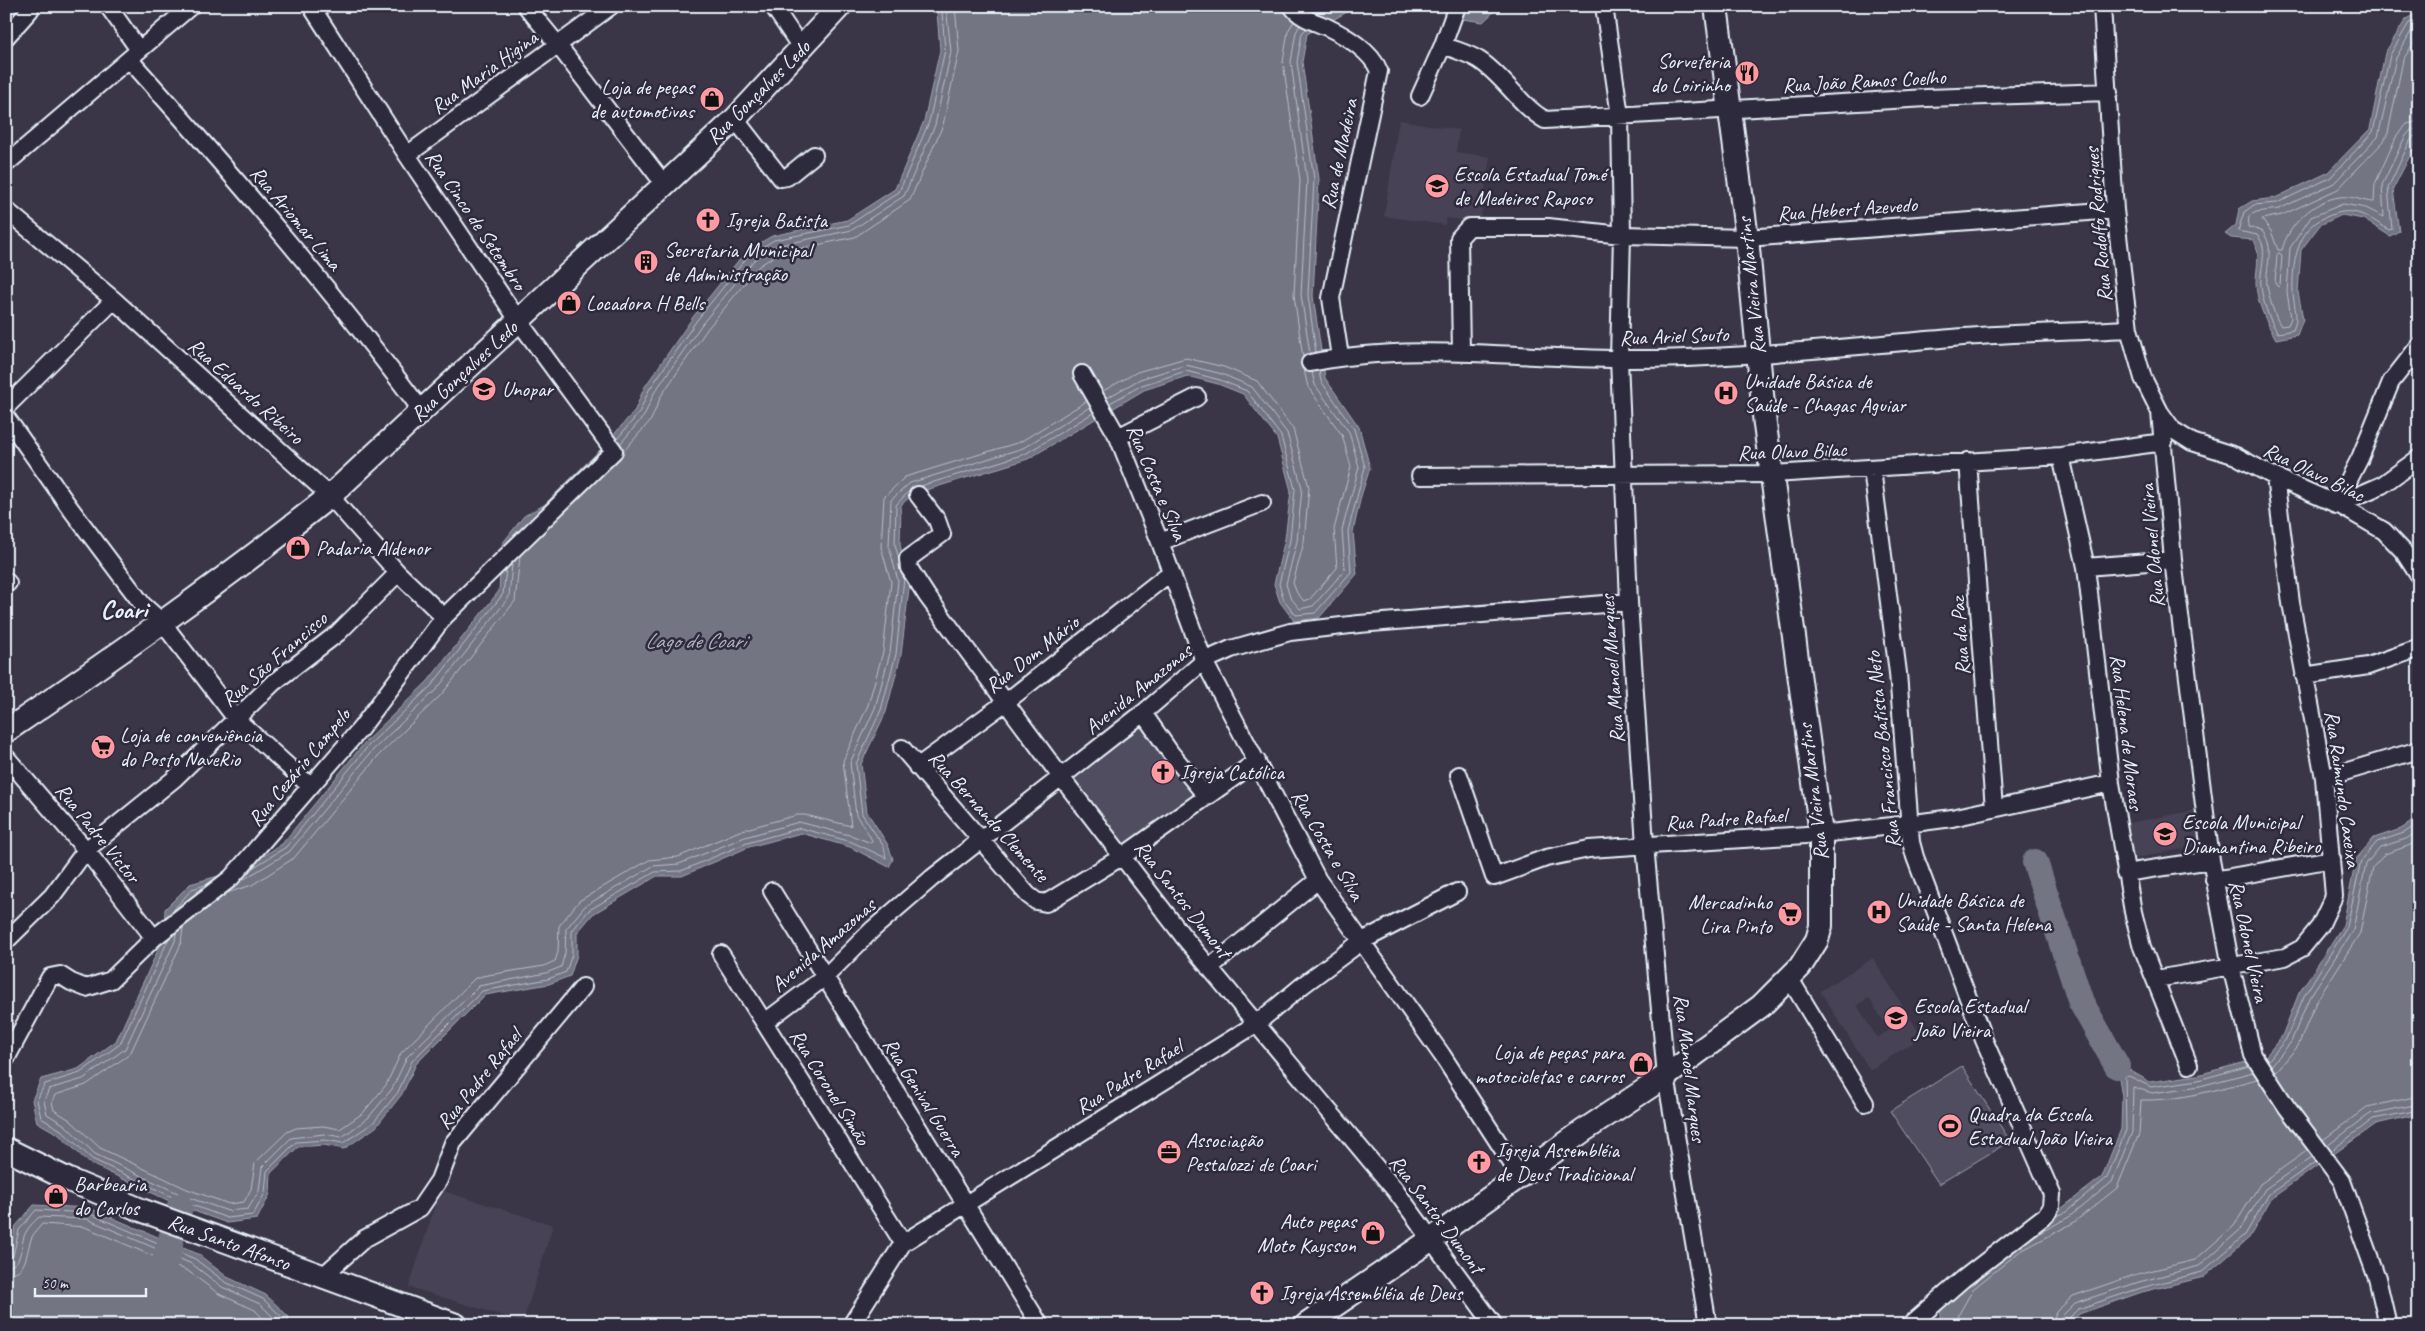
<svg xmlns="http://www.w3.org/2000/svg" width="2425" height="1331" font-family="Caveat,sans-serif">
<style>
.built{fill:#464354;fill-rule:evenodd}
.green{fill:#504e5f;stroke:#9ca0ac}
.water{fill:#737482;stroke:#a2a6b1}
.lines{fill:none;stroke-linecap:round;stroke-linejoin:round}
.shore{stroke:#b9bfc9;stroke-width:1}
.river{stroke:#737482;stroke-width:26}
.street-casing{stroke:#e8f1f8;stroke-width:20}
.secondary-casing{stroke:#e8f1f8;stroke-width:26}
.street{stroke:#2f2a3d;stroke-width:16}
.secondary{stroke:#2f2a3d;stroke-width:22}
.labels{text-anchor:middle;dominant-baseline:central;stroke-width:5;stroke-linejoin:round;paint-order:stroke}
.poi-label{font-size:21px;fill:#e8f1f8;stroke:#2f2a3d;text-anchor:start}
.street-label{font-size:21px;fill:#e8f1f8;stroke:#2f2a3d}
.water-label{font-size:22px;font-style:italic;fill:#aeb2bd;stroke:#2f2a3d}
.district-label{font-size:26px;font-weight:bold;fill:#e8f1f8;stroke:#2f2a3d}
</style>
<rect width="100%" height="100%" fill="#3a3648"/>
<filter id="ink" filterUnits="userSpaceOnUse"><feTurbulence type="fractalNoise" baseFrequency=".02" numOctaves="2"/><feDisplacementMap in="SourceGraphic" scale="10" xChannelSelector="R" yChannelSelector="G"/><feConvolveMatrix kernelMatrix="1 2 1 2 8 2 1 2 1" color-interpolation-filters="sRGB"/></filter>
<g filter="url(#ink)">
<path class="built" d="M1399,120L1459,130L1456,152L1490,157L1480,223L1446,218L1445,225L1384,216Z
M2197,810L2201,845L2133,859L2128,823Z
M1873,958L1922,1037L1870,1070L1820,991ZM1869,998L1889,1030L1877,1038L1857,1005Z
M440,1190L553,1225L523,1322L409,1287Z"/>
<path class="green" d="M1142,720L1201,796L1124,849L1069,776Z
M1962,1066L2010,1141L1939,1184L1890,1111Z"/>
<path class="water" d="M933,6H1358L1307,34L1302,62L1319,179L1313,296L1325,378L1359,427L1370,468L1361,496L1353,532L1357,574L1319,618L1294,621L1280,602L1274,584L1285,539L1291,491L1277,438L1243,394L1218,384L1187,376L1144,390L1028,459L913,494L901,505L900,545L910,580L901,655L886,712L861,764L867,812L888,845L893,859L889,867L850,847L801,833L749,847L682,876H657L593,914L577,933V955L570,976L549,984L485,995L416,1064L402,1094L376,1127L344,1149L324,1145L298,1147L271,1173L270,1194L257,1219L227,1223L180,1206L89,1163L58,1134L37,1122L32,1100L41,1079L78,1069L116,1041L164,937L165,909L190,884L243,869L282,844L365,742L428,681L499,591L502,544L524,516L544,505L605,445L635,410L644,388L693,317L746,251L772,236L847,220L895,189L924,121L940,50L937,12Z
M1439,6H1500L1483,22L1456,18Z
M2419,12V138L2393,189L2399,231L2390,236L2363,219L2342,215L2320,225L2301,250L2298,292L2303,319L2297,335L2276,339C2267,324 2256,301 2256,283C2256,268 2261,254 2254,240L2231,238L2225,234L2236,225L2239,209L2252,201L2275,198L2327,173L2370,129L2385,53L2406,19Z
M2419,817V1114L2376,1124L2272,1198L2249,1238L2204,1277L2142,1292L2079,1314L2070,1325H1939L1941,1308L2008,1236L2062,1208L2102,1177L2121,1129L2122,1096L2117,1066L2126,1068L2150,1082L2197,1075L2265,1057L2282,1036L2299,993L2343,925L2356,859L2374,838L2401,829Z
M34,1205L89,1208L198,1254L227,1277L266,1295L289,1317L287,1325H6V1266L15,1227Z"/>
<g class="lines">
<path class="shore" d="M2419,18L2409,23L2390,55L2373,132L2330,178L2277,203L2254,205L2244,212L2238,231L2257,235C2270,249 2259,268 2261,285C2262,300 2269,320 2278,333L2293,330C2299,317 2294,307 2293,293C2292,265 2296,229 2326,217C2353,205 2365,215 2389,230L2392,229L2388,188L2410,141L2414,136L2419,135
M1294,21L1288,31L1283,62L1300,180L1294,295L1303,358
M1300,25L1296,32L1291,62L1307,180L1301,295L1310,354
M2419,25L2413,28L2396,58L2378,137L2334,183L2279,209L2256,212L2249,216L2248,227L2262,231C2276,248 2265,266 2267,285C2269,297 2274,316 2281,326L2288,325L2291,318L2287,292L2290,248L2311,217L2343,204L2366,208L2384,217L2382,185L2405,137L2411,130L2419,129
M1306,29L1302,33L1297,62L1314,179L1308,295L1316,353
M2419,34L2403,60L2388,133L2384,141L2338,189L2282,215L2262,219L2271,231L2278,250H2282C2288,225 2314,200 2340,197C2351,195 2364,202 2374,202L2375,184L2397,135L2407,124L2419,121
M2279,253L2282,255L2280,285L2278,287L2275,283L2277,255Z
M1103,391L1137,372L1186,358L1224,367L1257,381L1293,429L1309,487L1304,542L1293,583L1297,593L1304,601L1310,599L1337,568L1334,529L1351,467L1342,435L1308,387L1304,370
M1107,398L1140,379L1186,365L1222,374L1252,387L1287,433L1302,488L1297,541L1286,584L1290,597L1300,609L1313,606L1345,570L1342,530L1359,467L1349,432L1315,385L1312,372
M1110,403L1142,385L1186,371L1220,380L1247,391L1281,436L1295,489L1290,540L1279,584L1284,600L1296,615L1315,613L1351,572L1348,531L1365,467L1354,429L1321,381L1319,371
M617,439L639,413L649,390L697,320L749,255L774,240L849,225L899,192L929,122L945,50L942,12L939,6
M620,444L644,416L654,393L702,324L754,260L776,246L852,230L904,196L935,125L951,52L946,6
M623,452L651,420L661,396L708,328L759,266L779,253L855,237L910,200L943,125L959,51L955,6
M921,486L1025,454L1093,413
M899,559L895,545L896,505L911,489
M251,869L286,847L369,745L432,685L503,594L506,570
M241,881L289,852L373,750L437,689L509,597L512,564
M227,893L252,885L294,858L379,755L442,694L515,601L520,556
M170,914L192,889L208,884
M183,927L181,944L130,1054L86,1085L55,1095L52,1102L54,1110L70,1120L100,1148L187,1189L229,1204L244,1202L251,1189L255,1163L287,1132L296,1128L323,1126L340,1129L363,1113L386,1085L401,1053L474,979L482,976L544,966L555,961L558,952L559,926L579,901L649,860L678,857L742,830L797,815H805L851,826L843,761L868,705L883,652L891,582L881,547L884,497L905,477L1020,442L1087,401
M176,933L175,941L125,1049L83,1079L49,1089L44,1101L47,1114L65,1125L95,1154L184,1196L228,1211L248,1209L259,1191L262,1167L291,1138L324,1134L342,1137L368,1118L392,1089L407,1057L479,986L546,973L561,967L565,953L566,929L585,906L653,866L679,864L745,837L799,822L853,836L871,843L872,840L856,815L850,763L875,708L890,653L898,581L889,546L891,500L910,483L1023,448L1090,407
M169,938L120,1044L80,1073L45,1084L37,1100L41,1118L61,1130L92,1159L181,1201L227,1218L253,1215L265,1193L267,1171L296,1142L325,1140L343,1143L373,1123L398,1092L412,1061L482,991L548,979L566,972L572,954V931L589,910L655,872L681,871L747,843L800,828L852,842L886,858L884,847L862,814L856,764L881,710L896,654L904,578
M2268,1061L2286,1039L2304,996L2347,927L2361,861L2377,842L2404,833L2419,823
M2271,1066L2291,1042L2309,998L2353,930L2366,864L2380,847L2406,839L2419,831
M2275,1073L2298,1046L2316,1002L2360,933L2373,867L2385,854L2408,846L2419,840
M2323,1140L2367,1107L2419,1096
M2327,1146L2370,1114L2419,1104
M2331,1151L2373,1119L2419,1110
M2055,1217L2066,1212L2107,1178L2126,1130L2125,1074L2151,1087L2198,1080L2249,1066
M2036,1235L2069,1217L2112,1182L2132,1132L2133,1087L2152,1093L2200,1086L2253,1072
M6,1260L13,1256L19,1230L36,1210L88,1213L195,1259L225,1282L263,1299L283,1318V1325
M6,1267C25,1265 19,1244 26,1232C29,1226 35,1221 39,1217L87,1219L192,1264L222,1287L260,1304L276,1320V1325
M6,1274C29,1273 25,1253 32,1237C34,1233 39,1228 42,1224L85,1227L188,1271L219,1294L255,1310L269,1325
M1958,1325L1959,1314L1973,1289L2019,1252L2073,1223L2117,1188L2139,1134L2141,1100C2180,1101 2219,1089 2257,1079
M2052,1325L2056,1312L2073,1296L2137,1274L2195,1260L2234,1226L2260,1184L2308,1150
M2060,1325L2062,1316L2075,1303L2139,1282L2199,1266L2240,1230L2265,1189L2312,1157
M2066,1325L2067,1320L2078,1309L2141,1288L2202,1272L2245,1235L2269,1194L2316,1162"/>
<path class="river" d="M2035,862L2081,1002L2117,1066
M148,1325L180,1206"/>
<defs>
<path id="street" d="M108,6L139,50
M526,6L558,45L664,184
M773,6L802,49
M1292,6C1299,18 1316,22 1329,28C1346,36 1372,52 1379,71L1331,298L1340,357
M1457,6L1443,45C1454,50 1468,53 1479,60C1504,76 1519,105 1545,120L1927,98L2109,92
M1604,6L1620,116L1622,235L1619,359L1629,602L1645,845L1666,1076L1708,1325
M2102,6L2115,210L2129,329L2143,378L2160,412L2173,430L2192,442L2236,456L2275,477L2343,507L2384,531L2403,551L2419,576
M6,37L30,10
M129,59C232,174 330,287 422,411
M1420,96L1443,45
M735,119L781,178L787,177L814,155
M407,155L611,6
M6,164L191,6
M6,210L114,300L330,496L398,573L444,617
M1461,352L1459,238L1469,227H1548L1622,235L1747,238L2115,210
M1310,363C1412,342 1516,358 1619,359C1730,360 1841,347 1952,338C2011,333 2070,332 2129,329
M1082,374L1118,437L1160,542L1204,661L1318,880L1442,1055L1520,1176
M6,407L114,300
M2160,412L2173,560L2211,860L2231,967L2253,1055L2286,1106L2342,1181L2377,1278L2388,1325
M6,417L70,508L143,605L162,622L236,719L310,786
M1118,437L1197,397
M2061,456L2086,567L2111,783L2133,912L2142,947L2189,1065
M1968,461L1994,809
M1872,469L1898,673L1911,842L1915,857L1984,1040L2052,1194L2051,1206L2046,1215L1963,1279L1910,1325
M1420,476L1773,474L2061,456L2164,442
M918,495L937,520L942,534L908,559L909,568L927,596L1061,777L1183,936L1395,1190L1494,1325
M2336,505L2360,458L2391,382L2419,346
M2336,505L2382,485L2419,458
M1160,542L1262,503
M2086,567L2173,560
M6,581L8,583
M2304,676L2368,666L2419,648
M1143,713L1170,752L1207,797
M902,748L1028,895L1036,901L1046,903L1123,856L1257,761
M6,757L86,850L154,938
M917,767L1006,702L1171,572
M1459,775L1494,877L1546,858L1589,849L1821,834L1892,826L1952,818L2111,783
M2324,778L2419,750
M2125,873L2211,860
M2214,880L2332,859
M772,891L1040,1325
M6,941L52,896L86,850L174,779L273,683L338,633L398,573
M721,954L903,1243
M1209,968L1318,880
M1790,979L1865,1103
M2156,979L2285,957L2302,948L2320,926L2334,896L2324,778L2291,603L2275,477
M765,1022L825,977L873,929L932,878L1143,713L1204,661L1231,649L1290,632L1359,624L1629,602
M6,1059L50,977L60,975L71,982L86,988L111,980L154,938L231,878L361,728L444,617L614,451L518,320L407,155L311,6
M324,1275L364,1239L420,1208L439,1180L453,1143L583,987
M851,1325L903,1243L1256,1024L1303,985L1362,941L1457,892"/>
<path id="secondary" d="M6,731C116,656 226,579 330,496L735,119L840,6
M6,1149L69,1180L141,1210L456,1325
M1306,1325L1432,1239L1583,1131L1666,1076L1761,1006L1800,967L1817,940L1821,926V834L1765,425L1747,238L1716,6"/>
</defs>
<use href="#street" class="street-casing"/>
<use href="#secondary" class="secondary-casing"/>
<use href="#street" class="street"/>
<use href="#secondary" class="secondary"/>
</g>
</g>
<defs>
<symbol id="restaurant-disc" viewBox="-11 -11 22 22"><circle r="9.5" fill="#ff9aa2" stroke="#2f2a3d"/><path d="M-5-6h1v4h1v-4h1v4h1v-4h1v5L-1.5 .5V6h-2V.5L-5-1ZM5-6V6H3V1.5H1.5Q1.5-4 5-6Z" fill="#111"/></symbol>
<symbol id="shop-disc" viewBox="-11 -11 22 22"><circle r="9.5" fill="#ff9aa2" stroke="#2f2a3d"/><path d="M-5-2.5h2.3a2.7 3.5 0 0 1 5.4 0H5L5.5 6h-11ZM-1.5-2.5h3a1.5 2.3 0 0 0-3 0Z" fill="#111"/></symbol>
<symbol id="school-disc" viewBox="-11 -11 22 22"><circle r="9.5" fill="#ff9aa2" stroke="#2f2a3d"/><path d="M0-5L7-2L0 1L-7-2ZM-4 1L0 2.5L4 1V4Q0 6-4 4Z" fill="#111"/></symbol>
<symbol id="church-disc" viewBox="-11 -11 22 22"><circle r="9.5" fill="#ff9aa2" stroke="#2f2a3d"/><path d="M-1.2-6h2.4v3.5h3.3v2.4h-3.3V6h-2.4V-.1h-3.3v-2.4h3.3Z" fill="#111"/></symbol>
<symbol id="building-disc" viewBox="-11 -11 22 22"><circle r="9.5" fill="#ff9aa2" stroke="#2f2a3d"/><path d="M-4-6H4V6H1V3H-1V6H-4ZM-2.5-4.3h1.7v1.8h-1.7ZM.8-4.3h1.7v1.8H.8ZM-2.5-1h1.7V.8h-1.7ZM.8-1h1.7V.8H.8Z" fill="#111"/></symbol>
<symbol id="university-disc" viewBox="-11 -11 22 22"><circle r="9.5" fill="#ff9aa2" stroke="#2f2a3d"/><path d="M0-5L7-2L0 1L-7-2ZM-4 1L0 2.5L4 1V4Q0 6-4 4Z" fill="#111"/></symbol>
<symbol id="hospital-disc" viewBox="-11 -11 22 22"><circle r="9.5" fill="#ff9aa2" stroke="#2f2a3d"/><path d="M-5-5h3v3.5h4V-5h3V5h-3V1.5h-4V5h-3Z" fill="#111"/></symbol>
<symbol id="supermarket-disc" viewBox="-11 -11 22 22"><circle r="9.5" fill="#ff9aa2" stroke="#2f2a3d"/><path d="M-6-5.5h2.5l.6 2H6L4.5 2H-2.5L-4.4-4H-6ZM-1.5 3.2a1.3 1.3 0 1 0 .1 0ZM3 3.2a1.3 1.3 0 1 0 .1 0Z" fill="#111"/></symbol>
<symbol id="stadium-disc" viewBox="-11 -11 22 22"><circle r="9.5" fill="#ff9aa2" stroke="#2f2a3d"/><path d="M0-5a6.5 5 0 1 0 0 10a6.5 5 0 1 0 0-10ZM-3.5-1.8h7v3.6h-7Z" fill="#111"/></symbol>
<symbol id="office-disc" viewBox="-11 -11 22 22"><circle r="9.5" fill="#ff9aa2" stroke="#2f2a3d"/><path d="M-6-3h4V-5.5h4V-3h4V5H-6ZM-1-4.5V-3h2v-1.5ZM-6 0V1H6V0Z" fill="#111"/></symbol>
</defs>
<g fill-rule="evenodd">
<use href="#restaurant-disc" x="1733" y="59" width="28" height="28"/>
<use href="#shop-disc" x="698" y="85" width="28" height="28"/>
<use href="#school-disc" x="1423" y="172" width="28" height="28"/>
<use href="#church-disc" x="694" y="206" width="28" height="28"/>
<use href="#building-disc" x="632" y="248" width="28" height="28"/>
<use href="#shop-disc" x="555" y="289" width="28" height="28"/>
<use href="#university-disc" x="470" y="375" width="28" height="28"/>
<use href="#hospital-disc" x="1712" y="379" width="28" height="28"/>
<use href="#shop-disc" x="284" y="534" width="28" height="28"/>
<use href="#supermarket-disc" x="89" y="733" width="28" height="28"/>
<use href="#church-disc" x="1149" y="758" width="28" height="28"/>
<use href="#school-disc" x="2151" y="820" width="28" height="28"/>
<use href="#hospital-disc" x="1865" y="898" width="28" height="28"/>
<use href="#supermarket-disc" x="1776" y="900" width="28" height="28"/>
<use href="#school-disc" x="1882" y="1004" width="28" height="28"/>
<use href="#shop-disc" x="1627" y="1050" width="28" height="28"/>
<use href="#stadium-disc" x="1936" y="1112" width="28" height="28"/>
<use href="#office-disc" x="1155" y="1138" width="28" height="28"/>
<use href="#church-disc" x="1465" y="1148" width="28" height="28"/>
<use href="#shop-disc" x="42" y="1182" width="28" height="28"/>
<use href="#shop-disc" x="1359" y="1219" width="28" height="28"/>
<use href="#church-disc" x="1248" y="1279" width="28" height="28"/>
</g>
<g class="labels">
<g class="poi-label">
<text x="1730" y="61" text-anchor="end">Sorveteria<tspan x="1730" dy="24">do Loirinho</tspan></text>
<text x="694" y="87" text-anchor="end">Loja de peças<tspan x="694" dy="24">de automotivas</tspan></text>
<text x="1454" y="174">Escola Estadual Tomé<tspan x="1454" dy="24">de Medeiros Raposo</tspan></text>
<text x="726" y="220">Igreja Batista</text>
<text x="664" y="250">Secretaria Municipal<tspan x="664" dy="24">de Administração</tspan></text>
<text x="586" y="303">Locadora H Bells</text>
<text x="1744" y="381">Unidade Básica de<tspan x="1744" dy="24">Saúde - Chagas Aguiar</tspan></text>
<text x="502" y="389">Unopar</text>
<text x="316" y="548">Padaria Aldenor</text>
<text x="120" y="735">Loja de conveniência<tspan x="120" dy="24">do Posto NaveRio</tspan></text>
<text x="1180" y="772">Igreja Católica</text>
<text x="2182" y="822">Escola Municipal<tspan x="2182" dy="24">Diamantina Ribeiro</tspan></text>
<text x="1896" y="900">Unidade Básica de<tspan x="1896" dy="24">Saúde - Santa Helena</tspan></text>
<text x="1772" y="902" text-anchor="end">Mercadinho<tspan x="1772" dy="24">Lira Pinto</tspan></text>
<text x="1914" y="1006">Escola Estadual<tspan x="1914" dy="24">João Vieira</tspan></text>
<text x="1624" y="1052" text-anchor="end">Loja de peças para<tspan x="1624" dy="24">motocicletas e carros</tspan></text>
<text x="1968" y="1114">Quadra da Escola<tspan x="1968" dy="24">Estadual João Vieira</tspan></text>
<text x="1186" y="1140">Associação<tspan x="1186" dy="24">Pestalozzi de Coari</tspan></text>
<text x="1496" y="1150">Igreja Assembléia<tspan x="1496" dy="24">de Deus Tradicional</tspan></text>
<text x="74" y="1184">Barbearia<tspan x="74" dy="24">do Carlos</tspan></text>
<text x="1356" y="1221" text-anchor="end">Auto peças<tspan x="1356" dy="24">Moto Kaysson</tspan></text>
<text x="1280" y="1293">Igreja Assembléia de Deus</text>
</g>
<g class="street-label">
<text transform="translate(484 72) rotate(-36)">Rua Maria Higina</text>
<text transform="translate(1864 81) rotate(-3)">Rua João Ramos Coelho</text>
<text transform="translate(758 92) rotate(-45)">Rua Gonçalves Ledo</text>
<text transform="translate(1339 154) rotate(-78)">Rua de Madeira</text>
<text transform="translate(1847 209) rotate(-4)">Rua Hebert Azevedo</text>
<text transform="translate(296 218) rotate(50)">Rua Ariomar Lima</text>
<text transform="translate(476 220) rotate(56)">Rua Cinco de Setembro</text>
<text transform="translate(2098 225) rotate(-95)">Rua Rodolfo Rodrigues</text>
<text transform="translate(1751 286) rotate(-96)">Rua Vieira Martins</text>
<text transform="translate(1674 336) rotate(-2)">Rua Ariel Souto</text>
<text transform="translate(464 371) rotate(-43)">Rua Gonçalves Ledo</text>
<text transform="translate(246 391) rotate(42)">Rua Eduardo Ribeiro</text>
<text transform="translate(1792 451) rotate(-2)">Rua Olavo Bilac</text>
<text transform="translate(2314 472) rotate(26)">Rua Olavo Bilac</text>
<text transform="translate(1157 482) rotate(67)">Rua Costa e Silva</text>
<text transform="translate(2152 546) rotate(-95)">Rua Odonel Vieira</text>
<text transform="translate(1960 636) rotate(-94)">Rua da Paz</text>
<text transform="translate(1032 654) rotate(-38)">Rua Dom Mário</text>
<text transform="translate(274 659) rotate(-41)">Rua São Francisco</text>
<text transform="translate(1612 669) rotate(-94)">Rua Manoel Marques</text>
<text transform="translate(1138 689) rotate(-39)">Avenida Amazonas</text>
<text transform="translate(2127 732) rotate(83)">Rua Helena de Moraes</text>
<text transform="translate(1883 750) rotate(-96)">Rua Francisco Batista Neto</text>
<text transform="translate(299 767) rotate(-50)">Rua Cezário Campelo</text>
<text transform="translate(2343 789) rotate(82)">Rua Raimundo Caxeixa</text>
<text transform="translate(1813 792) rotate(-97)">Rua Vieira Martins</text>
<text transform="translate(989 816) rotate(48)">Rua Bernando Clemente</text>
<text transform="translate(1726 819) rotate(-4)">Rua Padre Rafael</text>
<text transform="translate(98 833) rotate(51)">Rua Padre Victor</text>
<text transform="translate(1328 845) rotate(60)">Rua Costa e Silva</text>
<text transform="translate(1183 899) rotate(52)">Rua Santos Dumont</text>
<text transform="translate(2249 941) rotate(78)">Rua Odonel Vieira</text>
<text transform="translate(823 945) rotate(-41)">Avenida Amazonas</text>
<text transform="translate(1690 1068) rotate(83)">Rua Manoel Marques</text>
<text transform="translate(1129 1077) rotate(-32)">Rua Padre Rafael</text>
<text transform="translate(479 1079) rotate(-51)">Rua Padre Rafael</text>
<text transform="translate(830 1087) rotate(58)">Rua Coronel Simão</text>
<text transform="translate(924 1097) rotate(58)">Rua Genival Guerra</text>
<text transform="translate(1437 1214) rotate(53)">Rua Santos Dumont</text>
<text transform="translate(229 1242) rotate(20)">Rua Santo Afonso</text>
</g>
<g class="water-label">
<text x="695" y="641">Lago de Coari</text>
</g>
<g class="district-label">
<text x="124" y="609">Coari</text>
</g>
</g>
<rect width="2425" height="1331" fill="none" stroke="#2f2a3d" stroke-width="25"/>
<rect x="12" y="12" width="2400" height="1306" fill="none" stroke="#e8f1f8" stroke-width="2" filter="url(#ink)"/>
<path d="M35 1288v8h111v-8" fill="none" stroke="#e8f1f8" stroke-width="2.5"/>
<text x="42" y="1288" font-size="15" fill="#e8f1f8" stroke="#2f2a3d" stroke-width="4" paint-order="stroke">50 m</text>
</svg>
